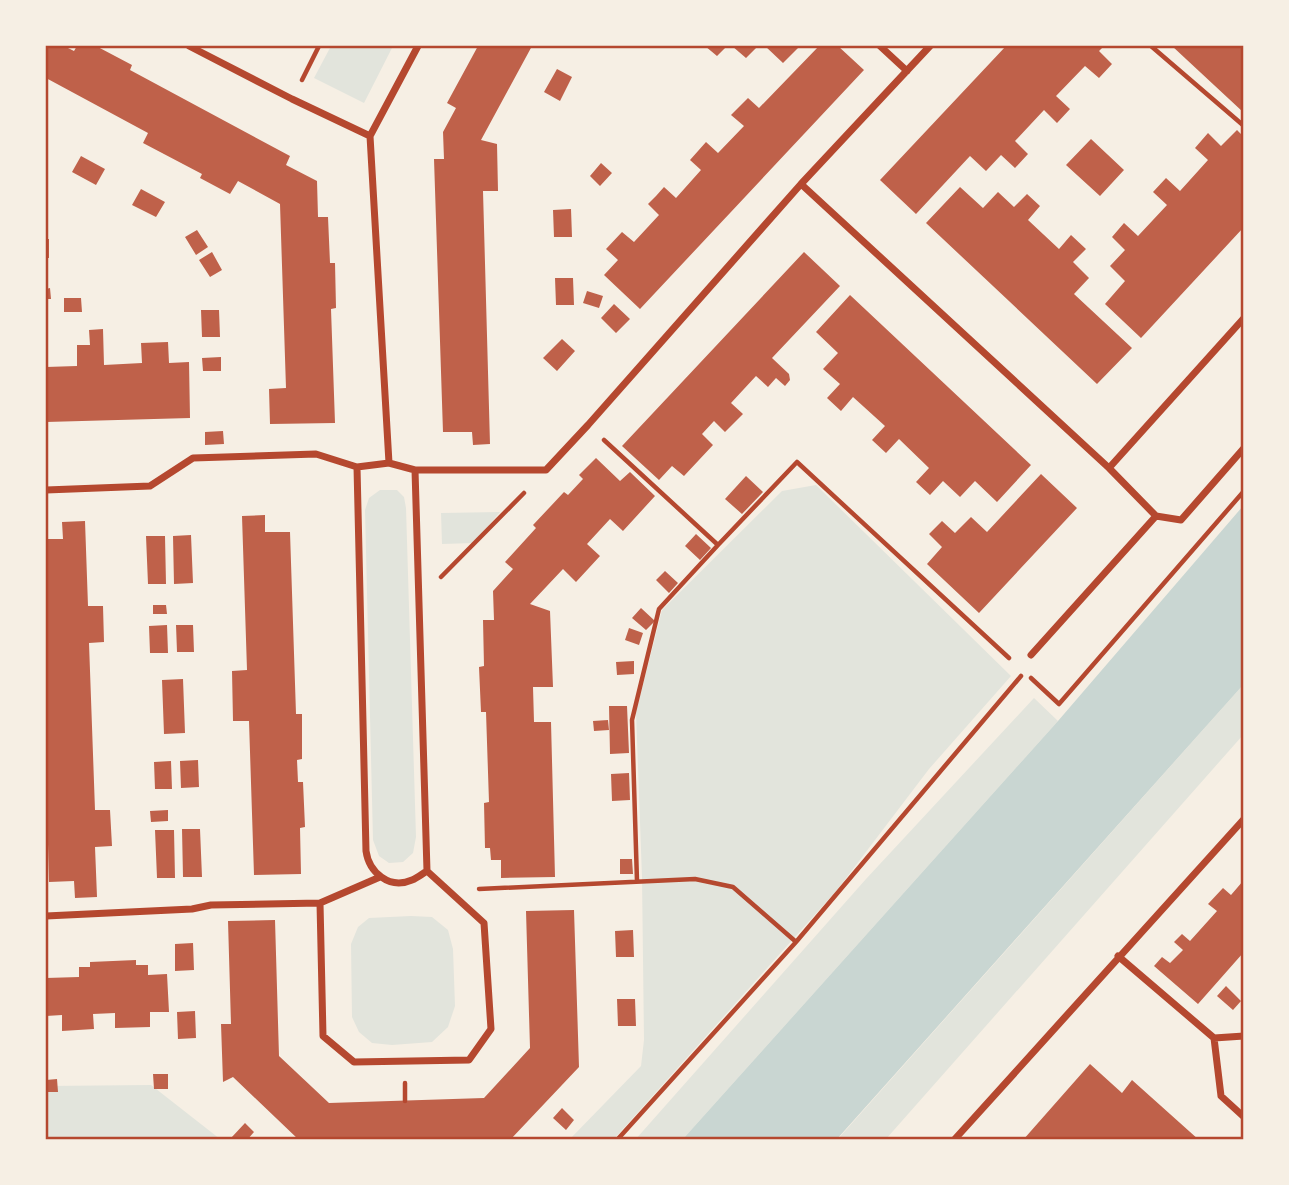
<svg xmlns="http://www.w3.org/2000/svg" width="1289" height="1185" font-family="Commissioner,sans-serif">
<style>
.green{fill:#e2e4dc}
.water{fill:#c9d6d2}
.building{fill:#bf614a}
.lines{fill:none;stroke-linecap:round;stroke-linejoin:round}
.path{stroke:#b5482f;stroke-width:4.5}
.minor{stroke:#b5482f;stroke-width:7}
.neatline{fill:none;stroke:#b5482f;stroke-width:2.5}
</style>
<rect width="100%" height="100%" fill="#f6efe4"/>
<path class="green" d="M331,46H393L364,103L314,78Z
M816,485L1011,676L929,769L837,890L614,1139L569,1140L641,1066L644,1040L642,877L636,712L662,610L782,491Z
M380,490H397L404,497L406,508L416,837L413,853L403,862L389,863L379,856L373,840L365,510L369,498Z
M500,512L474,543L442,544L441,513Z
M1243,685V735L886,1139L837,1140Z
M1034,698L1058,721L683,1139L635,1140L866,879Z
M411,916L432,917L448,930L453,949L455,1006L448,1027L432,1042L392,1045L372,1043L359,1032L352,1017L351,944L358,927L369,918Z
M151,1085L220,1139H46V1086Z"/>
<path class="water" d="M1243,506V685L837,1139H683L1058,721Z"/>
<path class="building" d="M46,46H64L74,51L77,46L90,48L96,46L132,65L130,70L290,156L286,165L317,181L318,217H328L330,263H335L336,308L331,309L335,423L270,424L269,389L286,388L280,204L238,181L230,194L200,178L202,174L143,143L148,133L46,78Z
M478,46H532L481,140L497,144L498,191H483L490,444L473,445L472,432H443L434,159H444L443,132L456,108L447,103Z
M705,46H727L717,56Z
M732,46H758L746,58Z
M765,46H800L783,63Z
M819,46H838L864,70L640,309L604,275L618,260L606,249L622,232L634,242L659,215L648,204L656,196L664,187L676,198L701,170L690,160L706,142L718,153L744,126L731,115L748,98L759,108Z
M1006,46H1104L1099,51L1112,64L1099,78L1085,66L1056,96L1070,109L1057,123L1044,110L1015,141L1028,154L1015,168L1001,155L986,171L970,156L916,214L880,180Z
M1172,46H1243V112Z
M557,69L572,77L560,101L544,92Z
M1237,130L1243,136V228L1141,338L1105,304L1125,281L1110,266L1125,250L1112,237L1124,223L1138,236L1167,205L1153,192L1166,178L1180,191L1208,160L1195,148L1208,133L1221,146Z
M1091,139L1124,170L1100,196L1066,165Z
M81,156L105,169L96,185L72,172Z
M601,163L612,173L600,186L590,176Z
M960,187L983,208L998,192L1014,207L1027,194L1040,206L1028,220L1059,249L1071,235L1086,249L1073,262L1089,278L1074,294L1132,348L1097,384L926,223Z
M141,189L165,202L156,217L132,205Z
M571,209L572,237H554L553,210Z
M197,230L208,247L196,255L185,237Z
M46,239H49V258H46Z
M212,252L222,270L210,277L199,260Z
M804,252L840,286L772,358L789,374L790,380L785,386L776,378L768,387L756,376L731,403L743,414L725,432L714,421L702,434L713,445L684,476L672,466L659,480L622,446Z
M555,278H573L574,305H556Z
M50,288L51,299H46V289Z
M587,291L603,296L599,308L583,303Z
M850,295L1031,465L997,502L975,481L960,497L943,481L930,495L916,482L929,468L899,439L886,453L872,440L885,426L853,397L841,411L827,398L840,384L823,369L838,353L816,332Z
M64,298H81L82,312H64Z
M614,304L630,319L616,333L601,318Z
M201,310H219L220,337H202Z
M103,329L104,365L142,363L141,343L168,342L169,363L189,362L190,418L46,422V367L77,366V345H90L89,330Z
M562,339L575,351L557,371L543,358Z
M221,357V371H203L202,358Z
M223,431L224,444L205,445V432Z
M596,458L620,481L630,472L655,496L623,531L610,519L587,544L600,556L576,582L563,569L530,604L550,611L553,687H533L534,722H551L555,877L501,878V860H491L490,848H485L484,803L489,802L486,712H481L479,667L484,666L483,620H494L493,591L513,569L505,562L536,528L533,525L549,508L564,492L568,495L583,479L579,475Z
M1041,474L1077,508L979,613L927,564L942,547L929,534L942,521L955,533L971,517L987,532Z
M746,476L763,492L742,514L725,499Z
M265,515V532H290L296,714H302V759L297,760L298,782H303L305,827L300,828L301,874L254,875L249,721H233L232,671L247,670L242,516Z
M85,521L88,606H103L104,642L89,643L95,810H110L112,846L95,847L97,897L75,898L74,881L49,882L46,768V539H63L62,522Z
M696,534L711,548L700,560L685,546Z
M191,535L193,583L174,584L173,536Z
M146,536H165L166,584H148Z
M665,571L678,583L669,593L656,580Z
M153,605H166L167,614H153Z
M641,608L655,621L646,630L632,618Z
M167,625L168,653H150L149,626Z
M176,625H193L194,652H177Z
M629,628L643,633L639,645L625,640Z
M634,661V674L617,675L616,662Z
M183,679L185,733L164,734L162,680Z
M609,706H627L629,753L610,754Z
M608,720L609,730L594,731L593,721Z
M198,760L199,787L181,788L180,761Z
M171,761L172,789H155L154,762Z
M629,773L630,800L612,801L611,774Z
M168,810V821L151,822L150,811Z
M182,829H200L202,877H183Z
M155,830H174L175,878H157Z
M620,859H632L633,874H620Z
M1243,881V953L1198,1004L1154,966L1162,957L1170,963L1183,950L1174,942L1182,934L1190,941L1217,911L1208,904L1223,888L1231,895Z
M574,910L579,1067L510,1140H299L233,1077L223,1082L221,1024H231L228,921L275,920L279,1056L329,1103L484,1098L530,1048L526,911Z
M633,930L634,957H616L615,931Z
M193,943L194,970L175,971V944Z
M136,960V965H148V975L167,974L169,1012H150V1027L115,1028V1013L93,1014L94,1029L62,1031V1015L46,1016V978L79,977V967H90V962Z
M1226,986L1241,1001L1233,1010L1217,996Z
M617,999H635L636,1026H618Z
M195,1011L196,1038L178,1039L177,1012Z
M1090,1064L1122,1093L1132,1080L1199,1140H1023Z
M153,1074H168V1089H154Z
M57,1079L58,1092H46V1080Z
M562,1108L574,1120L566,1130L553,1118Z
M245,1123L254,1132L247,1140H232L231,1138Z"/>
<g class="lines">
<path class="path" d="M1151,46L1244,126
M302,80L319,46
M604,440L718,545L797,462L1009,658
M441,577L524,493
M1031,678L1059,704L1244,491
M637,881L632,720L659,609L718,545
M479,889L695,879L733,887L795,941
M405,1083V1101
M617,1140L796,942L1021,676"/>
<path class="minor" d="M189,46L292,99L370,136
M880,46L907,71
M801,184L1109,468L1156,516
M389,463L370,136L418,46
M357,467L366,851C369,872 389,890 412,880C417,878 422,874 427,871L415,470
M1109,468L1244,318
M46,490L150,486L193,458L316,454L357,467L389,463L415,470H546L588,425L801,184L930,46
M1031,655L1156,516L1181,520L1244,448
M380,877L320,903L323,1036L354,1062L469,1060L491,1029L484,923L427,871
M46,916L192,909L211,905L320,903
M1118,956L1214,1038L1244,1036
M1214,1038L1221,1096L1244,1117
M954,1140L1244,819"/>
</g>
<rect width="1289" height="1185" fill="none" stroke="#f6efe4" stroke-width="94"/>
<rect x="47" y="47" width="1195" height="1091" class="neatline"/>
</svg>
